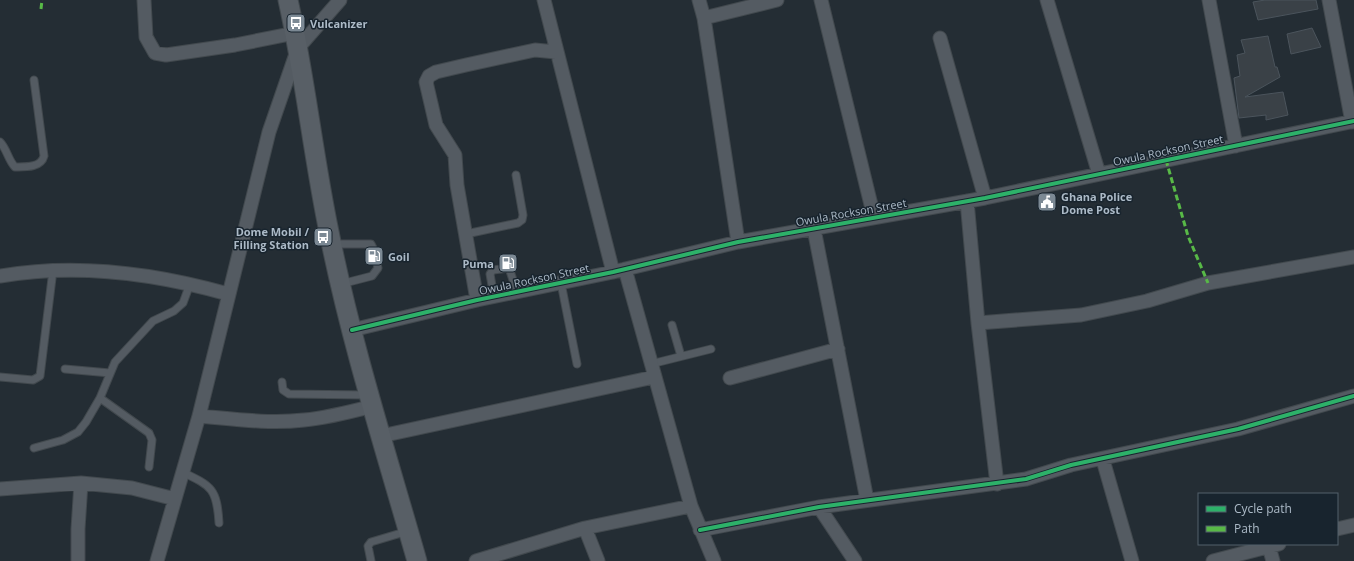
<svg xmlns="http://www.w3.org/2000/svg" width="1354" height="561" font-family="'Open Sans',sans-serif">
<style>
.building{fill:#3a4147;stroke:#4b545c}
.lines{fill:none;stroke-linecap:round;stroke-linejoin:round}
.service-casing{stroke:#42494e;stroke-width:9}
.minor-casing{stroke:#42494e;stroke-width:15}
.secondary-casing{stroke:#42494e;stroke-width:21}
.service{stroke:#545b62;stroke-width:7}
.minor{stroke:#545b62;stroke-width:13}
.secondary{stroke:#585f66;stroke-width:19}
.quiet{stroke:#58b947;stroke-width:3;stroke-dasharray:6 3;stroke-linecap:butt}
.cycleway-casing{stroke:#18242e;stroke-width:6}
.cycleway{stroke:#2db169;stroke-width:4}
.labels{text-anchor:middle;dominant-baseline:central;stroke-width:3;stroke-linejoin:round;paint-order:stroke}
.poi-label{font-size:11px;font-weight:bold;fill:#acbac7;stroke:#18242e;text-anchor:start}
.street-label{font-size:11px;fill:#acbac7;stroke:#18242e}
</style>
<rect width="100%" height="100%" fill="#242d34"/>
<path class="building" d="M1265,0H1316L1318,9L1258,20L1253,2Z
M1312,28L1321,47L1291,54L1287,34Z
M1268,36L1275,67H1277L1280,77L1245,97L1283,92L1288,115L1266,120V115L1239,118L1234,78L1240,76L1237,55L1245,53L1241,40Z"/>
<g class="lines">
<defs>
<path id="service" d="M0,142C7,149 8,160 15,167C25,167 41,168 44,156L34,80
M466,234L518,223L522,220L523,215L516,175
M333,244H371L373,248L378,268L372,276L341,284
M561,283L577,364
M494,297L490,274L493,270L509,268L517,292
M672,325L681,356
M651,364L711,349
M65,369L110,373
M0,377L33,380L40,376L53,270
M282,382L283,390L289,394L368,395
M100,398L149,433L152,440L149,467
M34,448L63,440L78,432L86,422L100,398L115,362L153,321L174,311L183,303L190,284
M182,472C212,486 217,489 219,523
M371,561L368,546L371,542L408,531"/>
<path id="minor" d="M144,0L146,37L155,53L166,55L235,45L295,33
M544,0L613,272
M699,0L704,18L738,242
M821,0L874,217
M1047,0L1099,174
M1209,0L1236,146
M1329,0L1352,122
M704,18L777,0
M940,38L985,198
M967,201L978,323L997,484
M814,229L867,500
M625,269L691,506L714,561
M0,276C76,263 154,273 228,294
M477,300L457,185L455,155L436,125L426,82L429,76L436,72L466,65L535,50L556,52
M978,323L1081,315L1147,301L1208,283L1354,257
M352,330L477,300L613,272L738,242L985,198L1354,121
M730,378L838,349
M199,416C234,419 269,424 304,420C327,418 350,412 373,406
M381,436L654,377
M1103,460L1132,561
M0,489L81,483L132,488L175,499
M819,507L855,561
M585,528L598,561
M1337,529L1354,525
M700,530L819,507L1026,479L1071,465L1238,429L1354,396
M1269,547L1273,561
M78,561V529L81,483
M157,561L199,416L269,132L298,48L340,0
M476,561L585,528L691,506
M1213,561L1279,544"/>
<path id="secondary" d="M288,0C305,76 313,155 329,232C351,343 386,452 417,561"/>
</defs>
<use href="#service" class="service-casing"/>
<use href="#minor" class="minor-casing"/>
<use href="#secondary" class="secondary-casing"/>
<use href="#service" class="service"/>
<use href="#minor" class="minor"/>
<use href="#secondary" class="secondary"/>
<path class="quiet" d="M41,9L42,0
M1166,160L1188,236L1208,283"/>
<defs>
<path id="cycleway" d="M352,330L477,300L613,272L738,242L985,198L1354,121
M700,530L819,507L1026,479L1071,465L1238,429L1354,396"/>
</defs>
<use href="#cycleway" class="cycleway-casing"/>
<use href="#cycleway" class="cycleway"/>
</g>
<defs>
<symbol id="bus-square" viewBox="-11 -11 22 22"><rect x="-9" y="-9" width="18" height="18" rx="4" fill="#7c8994" stroke="#18242e"/><path d="M-5-6H5V4H4V6H2V4H-2V6H-4V4H-5ZM-3.5-4V0h7V-4ZM-3.5 1.2v1.5H-2V1.2ZM2 1.2v1.5H3.5V1.2Z" fill="#fff"/></symbol>
<symbol id="civic-square" viewBox="-11 -11 22 22"><rect x="-9" y="-9" width="18" height="18" rx="4" fill="#7c8994" stroke="#18242e"/><path d="M-.6-6.5H3V-4.5H.6V-3L4-1V1h2V6H-6V1h2V-1L-.6-3ZM-1.2 2.5V6h2.4V2.5Z" fill="#fff"/></symbol>
<symbol id="fuel-square" viewBox="-11 -11 22 22"><rect x="-9" y="-9" width="18" height="18" rx="4" fill="#7c8994" stroke="#18242e"/><path d="M-5.5-6h7V0h2V4h1.3V-2.5L3-4.5l.8-.8L6-3V5H2.5V1h-1V6h-7ZM-4.2-4.7v3.2H.2V-4.7Z" fill="#fff"/></symbol>
</defs>
<g fill-rule="evenodd">
<use href="#bus-square" x="285" y="12" width="22" height="22"/>
<use href="#civic-square" x="1036" y="191" width="22" height="22"/>
<use href="#bus-square" x="312" y="226" width="22" height="22"/>
<use href="#fuel-square" x="363" y="245" width="22" height="22"/>
<use href="#fuel-square" x="497" y="252" width="22" height="22"/>
</g>
<g class="labels">
<g class="poi-label">
<text x="310" y="23">Vulcanizer</text>
<text x="1061" y="196">Ghana Police<tspan x="1061" dy="13">Dome Post</tspan></text>
<text x="309" y="231" text-anchor="end">Dome Mobil /<tspan x="309" dy="13">Filling Station</tspan></text>
<text x="388" y="256">Goil</text>
<text x="494" y="263" text-anchor="end">Puma</text>
</g>
<g class="street-label">
<text transform="translate(1168 150) rotate(-12)">Owula Rockson Street</text>
<text transform="translate(851 212) rotate(-10)">Owula Rockson Street</text>
<text transform="translate(534 279) rotate(-12)">Owula Rockson Street</text>
</g>
</g>
<rect x="1198" y="493" width="140" height="52" fill="#18242e" stroke="#53606b"/>
<rect x="1206" y="506" width="20" height="6" fill="#2db169" stroke="#53606b"/>
<text x="1234" y="513" font-size="12" fill="#acbac7">Cycle path</text>
<rect x="1206" y="526" width="20" height="6" fill="#58b947" stroke="#53606b"/>
<text x="1234" y="533" font-size="12" fill="#acbac7">Path</text>
</svg>
